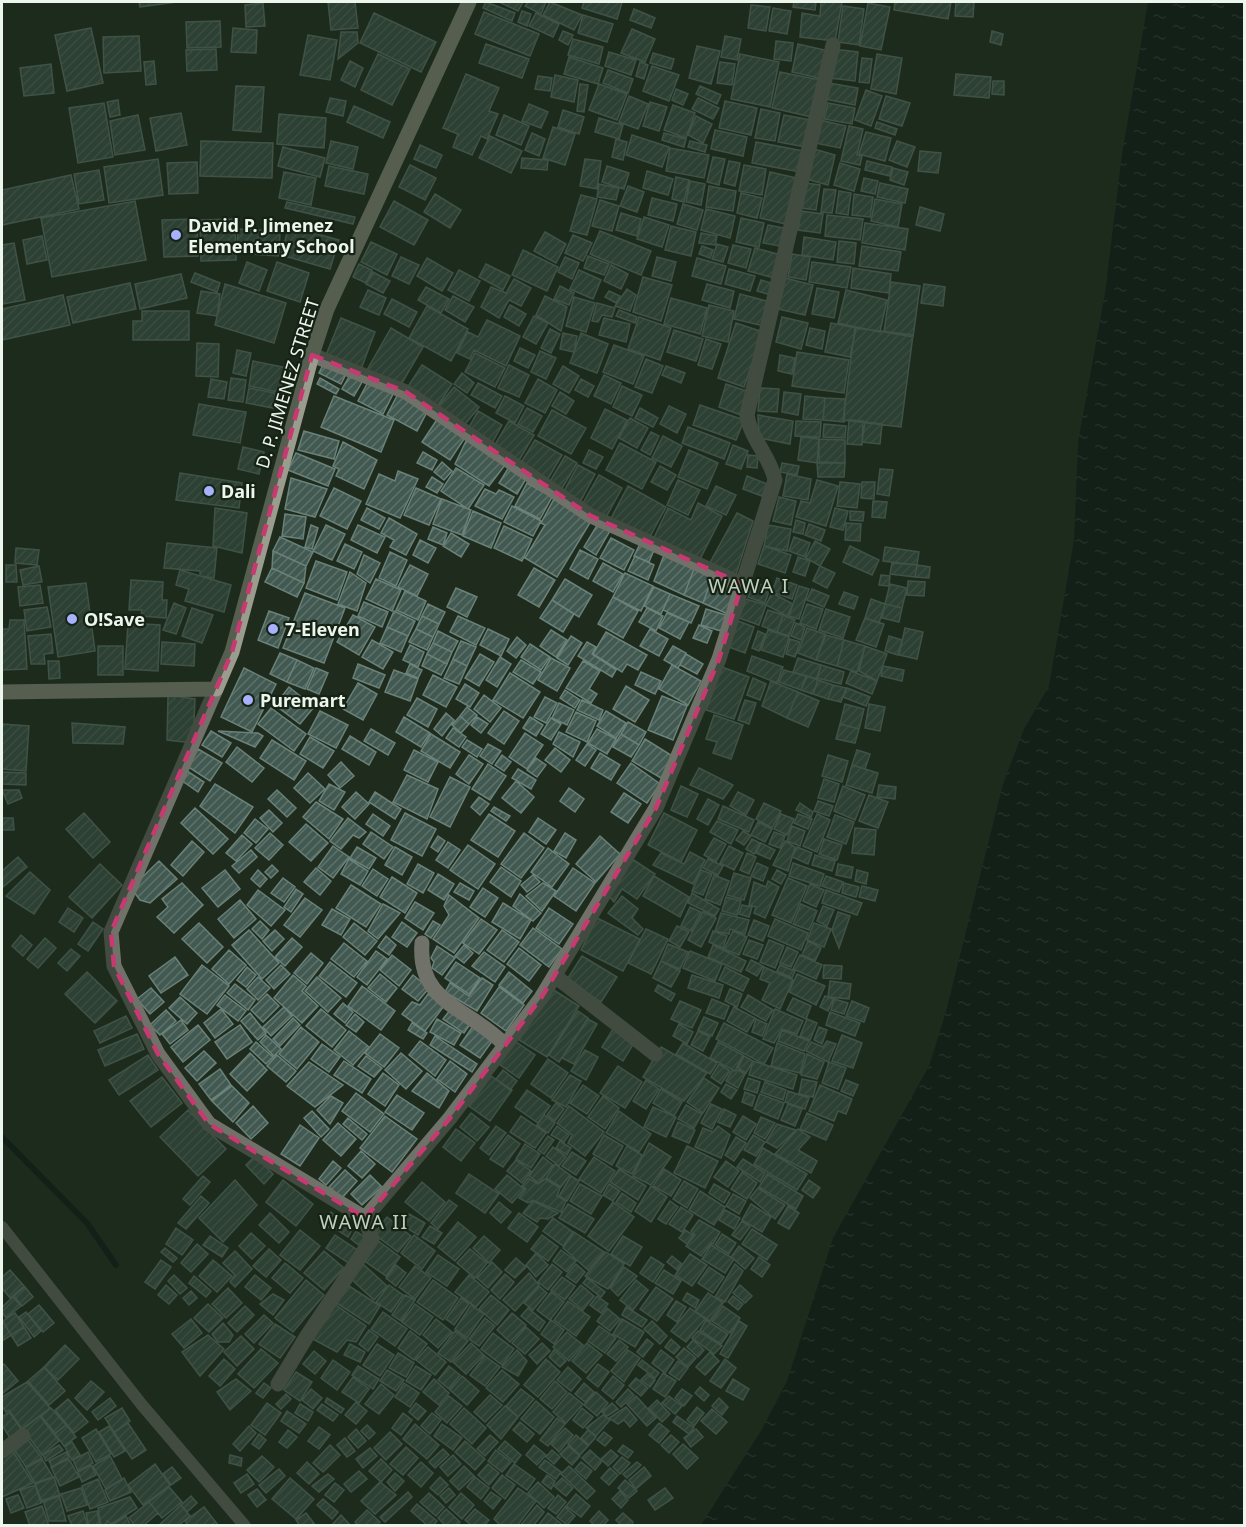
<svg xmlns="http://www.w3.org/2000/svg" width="1246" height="1527" font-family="'Noto Sans',sans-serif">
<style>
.water{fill:url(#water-ripples)}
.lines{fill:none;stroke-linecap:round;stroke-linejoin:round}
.stream{stroke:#061313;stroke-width:6}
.building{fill:url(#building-hatch);stroke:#6a8279;stroke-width:1.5}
.lane{stroke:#707269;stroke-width:12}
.street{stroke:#707269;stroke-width:15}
.secondary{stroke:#9a9c8d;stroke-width:15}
.marked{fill:none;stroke:#c83971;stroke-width:4.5;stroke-dasharray:12 8;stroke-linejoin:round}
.poi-dot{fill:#a7b1fc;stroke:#152214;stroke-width:2}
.labels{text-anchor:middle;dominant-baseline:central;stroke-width:4.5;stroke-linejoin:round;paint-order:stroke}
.poi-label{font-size:18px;font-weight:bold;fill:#edf6ed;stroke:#152214;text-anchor:start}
.street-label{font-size:18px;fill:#edf6ed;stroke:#152214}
.neighbourhood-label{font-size:20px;letter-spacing:1.5px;fill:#bfd0be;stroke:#152214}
</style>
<defs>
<pattern id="water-ripples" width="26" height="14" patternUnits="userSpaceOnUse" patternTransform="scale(1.5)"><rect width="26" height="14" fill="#061313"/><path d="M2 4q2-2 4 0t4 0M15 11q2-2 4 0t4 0" fill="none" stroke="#2b3636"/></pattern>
<pattern id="building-hatch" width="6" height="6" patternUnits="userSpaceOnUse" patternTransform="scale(1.5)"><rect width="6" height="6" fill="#415950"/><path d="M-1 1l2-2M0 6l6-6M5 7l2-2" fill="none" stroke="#5d716a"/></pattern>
</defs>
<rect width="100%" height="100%" fill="#1e2b1d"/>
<path class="water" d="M1148,2H1244V1525H701L762,1429L787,1381L833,1238L929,1066L945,1015L1003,784L1024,729L1049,686L1074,540L1078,442L1105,293L1122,154Z"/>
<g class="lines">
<path class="stream" d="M2,1137L87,1223L116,1265"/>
</g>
<path class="building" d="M139,2H177L140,7Z
M328,2H355L358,28L331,30Z
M486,2L515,13L512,21L483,8Z
M499,2H523L518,11Z
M528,2H546L541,14L525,6Z
M550,2L582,15L574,30L543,15Z
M584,2H622L617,19L582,8Z
M794,2H816L815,10L793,7Z
M821,2H842L835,41L800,37L802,13L820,16Z
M895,2H951L948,19L894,10Z
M956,2H974L973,17L955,16Z
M263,3L265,26L246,27L245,5Z
M868,3L890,7L881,50L860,46Z
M751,5L770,7L766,31L748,28Z
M843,6L864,9L859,45L838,42Z
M773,8L791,11L787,34L769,31Z
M634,9L655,18L651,28L630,20Z
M522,11L531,14L527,26L518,22Z
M484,12L539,34L530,56L475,34Z
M374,13L436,42L421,72L360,43Z
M536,13L559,24L553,37L529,26Z
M583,15L613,24L607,42L578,33Z
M220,21L221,47L187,48L186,22Z
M91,28L103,83L67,91L55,35Z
M233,28L257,30L256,53L231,52Z
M632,29L655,39L645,62L621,53Z
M563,31L573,35L568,45L559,40Z
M992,31L1003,34L1001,45L990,42Z
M341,32H357L358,43L338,59Z
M308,35L337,40L330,80L300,75Z
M139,36L141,71L104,73L103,37Z
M725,36L741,39L737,60L721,57Z
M573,39L603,47L599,64L568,55Z
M776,41L793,43L791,61L774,59Z
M486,44L529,59L522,78L479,63Z
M798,44L829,51L823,79L792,72Z
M697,46L720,51L711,84L689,78Z
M216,49L217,70L187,71L186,50Z
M833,49L858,52L855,81L830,78Z
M609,52L636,60L631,75L605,66Z
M653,53L674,59L671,69L650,63Z
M378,54L410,69L392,105L361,90Z
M740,54L779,62L770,107L731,99Z
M877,54L902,58L896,94L871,89Z
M569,57L603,68L598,84L564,74Z
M862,58L872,59L869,83L859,82Z
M154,61L156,84L146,85L144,62Z
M350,61L363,68L355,87L341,80Z
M640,62L648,65L644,79L636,76Z
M720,62L735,64L732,85L717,83Z
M51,64L54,93L24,96L20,68Z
M652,66L679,75L669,101L643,91Z
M608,70L633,79L628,93L603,83Z
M780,72L820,80L812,117L772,108Z
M466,74L499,88L489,111L498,114L487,139L481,136L472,155L453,147L458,134L443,128Z
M956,74L991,77L989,98L954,95Z
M555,75L578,80L574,102L551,97Z
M538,76L552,78L550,91L535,89Z
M993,81H1004V95L992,94Z
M829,83L858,88L855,105L825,99Z
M580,84L588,85L584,112L577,111Z
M599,84L627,94L617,120L589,110Z
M236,86L264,87L261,132L233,130Z
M700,86L721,95L717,104L696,94Z
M676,89L688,94L683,105L672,100Z
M866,90L882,96L871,126L855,120Z
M629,96L648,104L638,129L619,122Z
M886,96L910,103L902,126L879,119Z
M330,98L346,101L343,116L326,112Z
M698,98L719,108L713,119L692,109Z
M118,100L120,115L110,117L107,102Z
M725,101L757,108L751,135L719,128Z
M650,102L667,107L659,131L643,126Z
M104,103L113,157L78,163L69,108Z
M828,103L855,108L852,124L824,119Z
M529,104L548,112L541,128L522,121Z
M673,105L695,113L686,138L664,130Z
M354,106L390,122L383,138L347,122Z
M761,109L780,113L775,141L755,138Z
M563,110L584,117L579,134L558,127Z
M181,113L187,145L156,151L150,118Z
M279,114L326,118L324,148L277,144Z
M138,115L145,150L115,155L110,121Z
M504,115L529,126L521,145L496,135Z
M784,115L811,120L805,147L778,142Z
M696,116L712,124L703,143L688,135Z
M599,118L623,125L619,139L595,132Z
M820,120L846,126L840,148L815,143Z
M877,122L897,129L895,135L875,128Z
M849,126L863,129L857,155L862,156L860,165L841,161Z
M553,127L575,134L565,165L543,158Z
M715,130L747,137L743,156L711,149Z
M866,132L891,138L885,161L859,154Z
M532,133L545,139L539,156L525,150Z
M664,133L686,139L684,147L662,140Z
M632,135L669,147L662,167L626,155Z
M490,136L522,151L511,173L479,158Z
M616,139L627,142L623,160L612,157Z
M201,141L273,143L272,178L200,176Z
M331,141L358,147L353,169L326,163Z
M690,141L707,145L705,152L688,147Z
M897,141L915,147L907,167L889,160Z
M756,142L804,151L800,172L752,163Z
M420,145L442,155L436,168L414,159Z
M283,147L325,158L320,177L278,166Z
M670,148L709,155L704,178L666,171Z
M814,149L835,155L828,185L806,179Z
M920,151L941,153L938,173L918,171Z
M713,157L725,159L719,185L707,182Z
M522,158L548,160L547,170L521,168Z
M158,159L163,195L109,203L104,167Z
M585,159L601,161L597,189L580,186Z
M729,161L740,163L735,186L724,183Z
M867,161L892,167L890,176L865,170Z
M197,162L198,193L169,194L167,163Z
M840,163L860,169L854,191L834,185Z
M410,165L436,178L425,200L399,187Z
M744,165L766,169L762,195L739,191Z
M329,166L368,174L364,194L325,186Z
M607,166L629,173L624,189L602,182Z
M893,168L908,172L904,185L890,180Z
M99,170L104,200L79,204L74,174Z
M647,171L673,179L668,195L643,188Z
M284,172L316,178L311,205L279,198Z
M770,172L797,178L786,224L760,218Z
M71,175L79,209L2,225V190Z
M676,177L689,180L684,202L672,199Z
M864,178L878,181L875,194L861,191Z
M690,181L705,184L701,205L686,202Z
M805,183L820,185L816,210L802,208Z
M880,183L908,189L905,203L877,197Z
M599,184L619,188L616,200L597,197Z
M628,186L644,192L637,212L620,206Z
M709,186L736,191L733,211L706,207Z
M824,189L836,190L832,213L821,212Z
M839,191L851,193L848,215L836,213Z
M741,193L762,198L757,218L737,213Z
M435,194L461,210L450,228L424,212Z
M854,194L873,197L870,217L852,215Z
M581,195L597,199L587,235L570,231Z
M652,198L677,204L673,221L648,215Z
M875,199L902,204L898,227L871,221Z
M600,200L619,206L612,231L592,226Z
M135,201L146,260L52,277L41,218Z
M394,201L428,220L414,245L380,227Z
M287,202L355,217L353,224L285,208Z
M683,204L703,210L697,230L677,224Z
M920,207L944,214L940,231L916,225Z
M706,209L735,216L730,238L701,230Z
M801,211L823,214L820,233L798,230Z
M621,213L641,219L637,236L616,230Z
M827,215L863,219L860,240L825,236Z
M644,217L669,225L662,247L637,239Z
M741,218L764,223L759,247L736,242Z
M197,219L198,256L164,257L162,220Z
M235,219L236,260L201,261L200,220Z
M865,223L908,229L905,250L862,243Z
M768,225L784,228L779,246L763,243Z
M289,226L339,240L330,269L281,255Z
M671,226L696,232L691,256L665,250Z
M238,229L280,231L279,256L237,253Z
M600,231L651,251L641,275L590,254Z
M545,232L566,244L556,263L534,251Z
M701,233L717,236L715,245L699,243Z
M573,235L592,243L583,261L565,253Z
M42,236L47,260L27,264L23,240Z
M804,237L836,242L833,260L802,255Z
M839,241L856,243L854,264L837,262Z
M371,242L397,254L387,275L361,262Z
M14,243L25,300L2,304V245Z
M717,244L728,247L723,262L712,259Z
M733,245L751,249L746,268L728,263Z
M702,246L713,250L710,258L699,254Z
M862,246L901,252L898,271L859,266Z
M755,248L781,255L774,278L748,271Z
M523,250L558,267L547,291L512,275Z
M792,254L810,257L806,280L788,277Z
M588,256L609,264L604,275L584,268Z
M401,257L419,265L409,284L392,276Z
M565,257L579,263L572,279L558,272Z
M657,257L676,262L671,281L652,276Z
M427,258L453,273L442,291L417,276Z
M697,258L726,266L721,284L692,276Z
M247,262L267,270L259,291L239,283Z
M277,262L309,273L300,302L267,291Z
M812,262L851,267L847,288L809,282Z
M359,264L372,270L366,283L353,277Z
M486,264L510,276L503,290L479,277Z
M611,265L628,274L621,289L604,281Z
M853,268L891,274L889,293L851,288Z
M729,269L755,276L750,291L725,284Z
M459,270L480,281L469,301L448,290Z
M579,270L601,280L593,299L570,289Z
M373,272L390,281L383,293L366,284Z
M195,273L220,283L217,292L191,282Z
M181,274L187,298L140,309L135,284Z
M643,277L672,285L661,321L633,312Z
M785,278L813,285L805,315L778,309Z
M514,279L531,288L521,306L509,300L499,318L481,307L491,287L506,293Z
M761,280L774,284L771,295L757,291Z
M891,282L920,286L913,337L884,332Z
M130,283L136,309L73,323L67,297Z
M225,284L286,303L274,343L215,325Z
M707,284L734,291L730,308L702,300Z
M924,284L945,287L943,306L921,303Z
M560,286L574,293L569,305L554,299Z
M426,287L449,299L441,313L418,300Z
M817,288L839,292L834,318L812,314Z
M627,289L636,295L630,311L615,306Z
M368,290L386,298L379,315L360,307Z
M846,290L887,300L880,332L838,323Z
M201,291L220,294L217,316L197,313Z
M609,291L620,296L616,303L605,297Z
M740,294L770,302L764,326L734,319Z
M63,295L70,325L2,340V309Z
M453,296L474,307L465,322L445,310Z
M545,296L567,307L561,331L536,315Z
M574,297L595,303L586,332L566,326Z
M671,298L707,308L700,334L664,324Z
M392,299L417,312L409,327L384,314Z
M597,303L615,308L612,317L602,315L598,322L592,321Z
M510,305L526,314L519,326L504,317Z
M709,305L734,311L728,342L702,336Z
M427,306L468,329L451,361L409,338Z
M619,310L637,317L635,323L616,316Z
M142,311H189V340H133V321H142Z
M534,316L548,323L536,344L523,337Z
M639,317L671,328L660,360L628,349Z
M782,317L808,323L801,349L776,342Z
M341,318L375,332L361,369L326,355Z
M604,318L630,324L626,342L599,335Z
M487,320L520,336L506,366L474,350L470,359L457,353L468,332L478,337Z
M736,323L763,332L744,387L718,378Z
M831,323L856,328L850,357L825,352Z
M391,328L423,347L399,388L367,370Z
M810,328L825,331L822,349L806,345Z
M855,328L913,335L901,427L843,420Z
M550,329L560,334L551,353L541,348Z
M674,330L703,339L696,361L667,352Z
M563,333L577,336L574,352L560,349Z
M581,333L608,344L597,373L570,363Z
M706,339L721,344L712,369L698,365Z
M197,343L219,344L218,377L196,376Z
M614,345L644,356L633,384L603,372Z
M520,348L535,355L528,368L514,361Z
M237,350L251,353L246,376L233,373Z
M540,351L556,358L546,379L531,372Z
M797,352L849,360L844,393L792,386Z
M475,353L505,368L495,387L465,372Z
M780,355L795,358L792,374L778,371Z
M646,359L663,366L652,393L635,387Z
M253,361L293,369L288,394L249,386Z
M324,363L346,374L341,384L319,373Z
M422,365L452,384L437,407L407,388Z
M509,365L529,375L519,397L498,388Z
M563,366L579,376L569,393L553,384Z
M666,366L685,373L681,383L662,375Z
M462,373L474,383L467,393L454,384Z
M350,375L362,382L354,396L342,389Z
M604,375L621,383L611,404L594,396Z
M231,378L246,380L243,402L228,400Z
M320,378L339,389L336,394L317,384Z
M211,379L227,382L224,399L208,397Z
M538,379L557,390L545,413L525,403Z
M581,379L594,386L588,397L575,390Z
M369,380L393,394L383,414L358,401Z
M478,383L502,396L495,408L471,395Z
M726,384L749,392L741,415L719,407Z
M622,386L642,395L632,416L613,407Z
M454,387L479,407L462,428L437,408Z
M249,388L275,393L273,408L246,403Z
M760,388L779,389L777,412L758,411Z
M560,392L574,401L566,414L552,406Z
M784,392L801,394L798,415L782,412Z
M398,394L428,410L417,431L387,415Z
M334,396L394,420L381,452L321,427Z
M505,396L524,406L515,423L496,413Z
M805,396L825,398L823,420L803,419Z
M825,398L845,399L844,422L823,420Z
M199,404L246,412L240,443L193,435Z
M700,405L744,420L736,440L693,425Z
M669,406L686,414L677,433L660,424Z
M527,408L542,416L533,432L518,424Z
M640,408L658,418L653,427L635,418Z
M605,409L627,420L612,449L591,438Z
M552,410L586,428L571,454L538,436Z
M478,411L502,425L492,443L468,429Z
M758,415L793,421L790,444L759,438Z
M438,418L466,436L450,460L422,442Z
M630,418L648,428L637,448L619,438Z
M849,420L863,421L862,445L847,444Z
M509,421L534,435L518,462L493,448Z
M796,421L821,422L820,437L795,436Z
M865,422L882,424L880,444L862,442Z
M824,424L846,426L845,438L823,437Z
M688,427L730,443L724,459L682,443Z
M304,431L339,441L334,459L298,450Z
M651,432L659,436L650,455L641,450Z
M663,436L682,446L671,467L652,458Z
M801,437L819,439L817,463L798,460Z
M467,439L505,465L489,486L455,464Z
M819,439L845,440V463L819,462Z
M535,440L562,455L546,482L519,466Z
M343,442L377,460L364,489L336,476L339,469L333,466Z
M620,443L656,462L642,489L606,470Z
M733,445L748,451L741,469L726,464Z
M243,447L264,452L259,474L238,469Z
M589,450L603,457L596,469L583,463Z
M689,450L718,463L707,489L678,477Z
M423,452L437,460L432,470L417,463Z
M296,453L335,469L328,486L288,470Z
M748,455L758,456L757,468L747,467Z
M565,456L577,463L561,490L549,483Z
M442,462L452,471L444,480L434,472Z
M782,463L799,466L797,475L780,472Z
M817,463H845L844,477H818Z
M578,465L595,474L579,504L562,495Z
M660,466L676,475L667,490L651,482Z
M509,467L527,477L517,494L499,483Z
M456,468L484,485L468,509L441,491Z
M880,469L893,470L889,496L877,494Z
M398,471L418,479L400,518L366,504L379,474L395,481Z
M180,473L242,483L239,508L176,500Z
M787,474L811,479L808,500L783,496Z
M599,475L622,488L605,519L582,505Z
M747,476L767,484L762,496L743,489Z
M432,477L443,484L437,493L426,487Z
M291,478L327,489L315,517L285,509Z
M678,480L700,490L688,515L667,505Z
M817,480L838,486L826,526L796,517L801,501L810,503Z
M840,482L860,484L857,508L837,506Z
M862,482H875L874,499L861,498Z
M527,483L552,497L540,519L515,506Z
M628,486L666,507L647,542L609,522Z
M716,486L736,495L726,515L706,506Z
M334,488L361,501L347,529L320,516Z
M416,488L441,499L429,525L404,515Z
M485,489L496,494L499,490L514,497L502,519L475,506Z
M779,497L796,501L791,525L773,521Z
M442,499L471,510L462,535L433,524Z
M554,499L591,521L557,577L525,558L545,525L541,523Z
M873,501L887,502L885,518L872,517Z
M698,503L722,516L697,565L651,544L668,508L691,520Z
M512,506L541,521L533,536L504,522Z
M215,508L247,513L242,553L213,546Z
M367,508L385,518L379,529L361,520Z
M835,508L848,511L843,530L830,527Z
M473,511L501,523L491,548L463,536Z
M850,511L864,512L863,521L850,520Z
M737,513L753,521L733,584L706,570Z
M285,514L306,517L303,539L282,536Z
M389,518L417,534L406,555L390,547L394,540L381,533Z
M796,520L805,523L803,534L793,532Z
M599,522L611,529L596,555L584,547Z
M846,523L861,524L860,541L845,540Z
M809,524L825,530L821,541L805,535Z
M311,525L318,528L312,549L305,547Z
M326,525L345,534L332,560L313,551Z
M358,525L385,537L377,553L351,540Z
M768,525L791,529L787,551L764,546Z
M504,526L532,539L522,561L494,548Z
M433,527L447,533L443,545L428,539Z
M451,533L469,544L461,557L443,546Z
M280,537L313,552L306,566L273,551Z
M794,537L810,543L805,557L789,551Z
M611,538L634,550L624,570L600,558Z
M420,540L436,548L428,563L413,555Z
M815,541L830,549L820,566L806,558Z
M167,543L217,548L214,578L200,576V571L164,568Z
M345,544L362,552L354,569L337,561Z
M640,544L654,550L649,562L634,556Z
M764,546L791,555L785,573L758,564Z
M850,546L879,560L872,575L843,562Z
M885,547L919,552L917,565L883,561Z
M16,548L39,550L37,565L15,563Z
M580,550L598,559L588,579L570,569Z
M273,551L306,566L304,583L272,568Z
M390,552L407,560L396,586L379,578Z
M364,555L380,563L370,583L357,574Z
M664,555L694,569L684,595L654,581Z
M635,556L654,565L648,580L628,571Z
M798,557L810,561L805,576L793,572Z
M316,561L347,572L337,600L306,588Z
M603,563L623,574L613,592L593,581Z
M892,563L917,565L915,577L890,574Z
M6,565H16L17,582H6Z
M410,565L428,574L417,596L398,587Z
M917,565L930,567L929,578L915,577Z
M39,566L42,582L23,585L20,570Z
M820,566L835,573L827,588L813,581Z
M272,568L304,583L297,597L265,582Z
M534,568L555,580L539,607L518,595Z
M694,569L712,578L703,603L684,595Z
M180,570L231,585L224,612L185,601L189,589L176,585Z
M350,572L366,583L357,611L338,604Z
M625,573L653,586L641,611L613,597Z
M881,575L890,576L889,586L879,585Z
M712,578L736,590L728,614L703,603Z
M777,578L797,585L792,599L772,592Z
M376,579L401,590L392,611L366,599Z
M565,579L592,595L579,617L552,600Z
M131,580L163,582L162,600H167L166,618L141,616L142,610H129Z
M908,581L925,582L924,596L907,595Z
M754,582L770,588L765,603L748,597Z
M86,583L95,651L58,657L48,587Z
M890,584L907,588L902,608L885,604Z
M40,585L43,603L20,606L18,587Z
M799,586L809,589L799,619L789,616Z
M654,587L670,594L661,614L644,606Z
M456,588L477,597L467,617L447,607Z
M812,589L829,596L824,607L807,600Z
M405,591L426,601L418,620L396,610Z
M844,592L858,597L854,609L839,604Z
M305,593L345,608L324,663L283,648Z
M772,593L793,604L787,616L766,605Z
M670,594L699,606L691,623L663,610Z
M613,597L638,611L623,638L598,624Z
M746,599L766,605L759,625L739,618Z
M871,599L885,604L879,623L865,618Z
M552,600L574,614L563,632L540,618Z
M364,602L388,612L382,627L358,616Z
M174,603L186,608L176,634L163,630Z
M428,604L445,612L439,624L422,616Z
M807,604L823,609L816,629L800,623Z
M885,604L902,608L899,622L882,618Z
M47,607L51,627L27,631L24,610Z
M192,608L213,615L202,643L182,636Z
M647,608L663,616L656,631L639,622Z
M706,609L726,615L721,631L701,625Z
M826,609L850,617L843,638L819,630Z
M768,610L783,615L777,632L762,626Z
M269,611L289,618L278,648L258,640Z
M394,611L415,621L408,636L387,627Z
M667,613L689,622L680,639L659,628Z
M353,615L375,627L359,655L337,642Z
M783,615L795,620L789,636L777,632Z
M422,616L439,624L433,637L416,629Z
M458,616L485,628L476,645L450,632Z
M865,618L884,624L876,647L856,640Z
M10,620H24L27,669L2,670V629H9Z
M738,621L754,627L745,653L729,647Z
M128,623L160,625L158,671L125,669Z
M796,623L805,627L801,640L791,636Z
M699,625L712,631L707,643L693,638Z
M387,627L408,636L401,652L380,643Z
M807,628L825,634L816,660L798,653Z
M905,628L923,632L917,659L899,655Z
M416,629L433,637L427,650L409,642Z
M488,629L509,639L501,656L480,645Z
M650,629L668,639L659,656L640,646Z
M551,630L567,640L556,657L540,646Z
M768,630L789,637L783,657L761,650Z
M438,631L458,641L452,652L433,643Z
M758,631L765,634L759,651L752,648Z
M606,632L647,655L638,670L627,664L622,672L593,654Z
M51,634L53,653L44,654L45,664H31L28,636Z
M826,635L844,640L837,666L816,660Z
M571,636L582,643L568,665L557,658Z
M889,636L902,640L898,655L885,651Z
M517,637L526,645L516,658L507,651Z
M790,639L800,642L795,657L786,654Z
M372,640L393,652L383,669L362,657Z
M844,640L865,646L857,672L837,666Z
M461,641L476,647L467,666L453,659Z
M162,642L195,644L194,666L161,664Z
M587,642L596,647L592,654L616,670L612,677L578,656Z
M433,643L452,652L447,664L427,654Z
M530,644L550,657L541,670L521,657Z
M410,645L424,652L418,667L403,660Z
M98,646H123V675H98Z
M673,646L686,653L678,668L664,660Z
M865,646L887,654L877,681L859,671Z
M280,653L297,660L287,682L270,674Z
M427,654L447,664L441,675L422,666Z
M480,654L494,662L479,686L465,678Z
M686,654L703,664L697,674L680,665Z
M752,656L783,667L777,683L747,671Z
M500,657L511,664L497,687L486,680Z
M551,658L570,668L557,691L538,680Z
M798,658L821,665L817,679L793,672Z
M453,659L467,666L459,684L444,678Z
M297,660L314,668L305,689L287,682Z
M521,660L541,672L533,684L513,672Z
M48,661H59L60,678L49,679Z
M583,661L600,671L589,689L597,694L591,703L566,688Z
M358,664L385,675L379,688L353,678Z
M410,664L422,670L418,678L406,673Z
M672,665L701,681L688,705L659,689Z
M821,665L844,672L841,684L817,678Z
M883,666L904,670L902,681L881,676Z
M722,667L749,677L734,719L706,710Z
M244,668L276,684L252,732L221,717Z
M316,668L328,673L319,694L307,689Z
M394,670L418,679L410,701L385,692Z
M784,670L806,676L801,690L779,682Z
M851,671L877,681L872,694L846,683Z
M641,672L661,681L655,694L635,685Z
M510,673L540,692L523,718L493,700Z
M433,675L457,687L446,707L423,695Z
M807,676L818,680L813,694L801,690Z
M753,678L766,684L760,700L747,695Z
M818,680L833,685L828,699L813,694Z
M771,681L798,692L787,718L762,706Z
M358,683L377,694L363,720L343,709Z
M465,684L479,693L470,707L456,699Z
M833,685L846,688L841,702L828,699Z
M626,686L649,700L635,722L613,709Z
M289,687L314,707L300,724L275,705Z
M847,688L870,697L866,706L843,697Z
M565,690L580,700L575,708L560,698Z
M798,692L819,701L808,727L787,718Z
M168,695L195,699L193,743L167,740Z
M484,695L501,708L490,722L474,709Z
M662,696L687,706L673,740L648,730Z
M545,697L557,703L546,723L534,717Z
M417,698L437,709L428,727L407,715Z
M582,700L603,710L599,720L577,710Z
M745,700L756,703L749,724L738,720Z
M559,703L574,710L567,725L552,718Z
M845,704L864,709L859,729L840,724Z
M869,704L885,707L880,731L865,728Z
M467,707L477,715L469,724L460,716Z
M271,708L306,734L294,751L258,724Z
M320,711L348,725L336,748L308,734Z
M504,711L519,721L504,744L488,733Z
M606,711L626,723L616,738L597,726Z
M576,712L596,721L587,742L566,732Z
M446,713L454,720L442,736L434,729Z
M714,715L743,725L731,759L713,753L717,742L706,739Z
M460,716L469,724L461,733L452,725Z
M404,717L430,733L421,747L396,732Z
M477,717L488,724L481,733L471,725Z
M530,717L543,725L536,736L523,728Z
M551,718L561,724L551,740L541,734Z
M628,722L646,732L639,745L621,734Z
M72,723L125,727L123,744L73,743Z
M2,724L29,726L26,771L2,769Z
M840,724L859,729L855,743L836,739Z
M453,728L466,737L459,747L446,738Z
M371,729L395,743L388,755L364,741Z
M597,729L616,739L607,754L588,743Z
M211,731L231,743L222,757L202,745Z
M218,731L258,733L263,736L255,747Z
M559,732L580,742L573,757L553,744Z
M525,733L543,745L527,769L509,757Z
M431,734L460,752L450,768L421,751Z
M621,734L639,745L631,757L613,747Z
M350,736L376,752L369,765L342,749Z
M310,737L334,751L323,768L300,754Z
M645,739L674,757L661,778L632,761Z
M272,740L306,761L294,780L260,758Z
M467,740L482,749L477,757L462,747Z
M488,744L501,751L492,764L480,756Z
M587,744L596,750L585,766L576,760Z
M237,747L264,768L252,782L226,762Z
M555,748L570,760L561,772L545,760Z
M198,749L222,763L210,781L187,766Z
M414,750L438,762L428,782L404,770Z
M857,750L870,754L865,769L852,765Z
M600,753L620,765L611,780L591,768Z
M469,755L483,764L469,784L456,774Z
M502,755L511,762L504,771L495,765Z
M828,755L848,761L842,782L822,776Z
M536,758L546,765L537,777L527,770Z
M341,762L354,776L340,788L328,775Z
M631,763L660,784L647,803L617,783Z
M488,764L506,776L490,800L472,789Z
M852,765L878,773L872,793L846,785Z
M699,768L733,785L723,799L690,785Z
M518,769L536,780L531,789L512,778Z
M187,771L204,782L198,792L181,780Z
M2,772L26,773V785L2,784Z
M308,773L325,789L310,803L294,788Z
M407,775L438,789L427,819L393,802Z
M450,777L470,787L450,827L430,817Z
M824,779L839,784L834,802L818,798Z
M516,781L534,797L521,813L502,798Z
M215,784L253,807L235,833L200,806Z
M329,784L345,792L334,810L319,801Z
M879,785L896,787L895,799L877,797Z
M681,786L698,794L687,817L671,810Z
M843,786L865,795L855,820L834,811Z
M569,788L584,799L575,812L560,801Z
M2,790H19L22,798L8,804Z
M277,790L296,808L287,817L268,799Z
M356,792L369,804L355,819L342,807Z
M375,792L401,809L395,819L369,802Z
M738,792L754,800L746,815L730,806Z
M624,793L641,804L628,823L611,812Z
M869,795L888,802L878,828L859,821Z
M479,797L489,804L480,815L471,807Z
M708,799L719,805L708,825L697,819Z
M818,801L833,806L829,816L814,811Z
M316,802L343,819L329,839L303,817Z
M764,803L781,811L772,828L756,819Z
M800,803L813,812L811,817L796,810Z
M723,806L754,820L749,832L718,819Z
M494,807L510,816L506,821L491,811Z
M195,808L228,839L213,854L181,823Z
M269,810L282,823L273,832L260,818Z
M84,813L110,842L93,858L66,829Z
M405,813L436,829L422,856L391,840Z
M664,813L697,830L681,862L648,845Z
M373,814L390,826L383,836L366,824Z
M489,814L515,831L498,857L471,840Z
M781,814L794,819L787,835L774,829Z
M798,814L812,819L808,829L794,823Z
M817,814L830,820L817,852L803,846Z
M835,815L854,822L846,844L827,837Z
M2,818H13L14,830H2Z
M348,818L366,832L359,838L353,835L341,849L330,841Z
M538,818L556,830L546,844L529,832Z
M255,819L268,829L256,843L244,833Z
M717,821L738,830L731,844L710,832Z
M758,822L772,829L765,842L751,835Z
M306,824L328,843L311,861L289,842Z
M792,826L805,831L800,846L787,841Z
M855,828L876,830L874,855L852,853Z
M743,831L751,836L744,845L736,840Z
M371,832L393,847L384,859L363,844Z
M774,832L785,836L780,848L769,844Z
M270,833L283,845L269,860L255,848Z
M524,833L544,848L521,878L501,864Z
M565,833L576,840L566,858L554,851Z
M242,835L252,844L236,861L226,853Z
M438,836L445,841L438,852L431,847Z
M600,836L620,854L596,882L576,864Z
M714,838L726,844L716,862L704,855Z
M752,839L760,843L754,854L746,849Z
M824,839L842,845L837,860L819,854Z
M192,841L204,852L183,876L171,865Z
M785,841L795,847L788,871L773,865Z
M448,842L460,850L448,868L436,860Z
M761,843L775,850L770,859L756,853Z
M468,845L495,864L478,889L450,870Z
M333,846L349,857L333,878L318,867Z
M729,846L743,853L734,870L720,863Z
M357,847L376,858L369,869L350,858Z
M395,847L412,857L402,875L385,865Z
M797,847L812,853L808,864L792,857Z
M548,848L569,864L552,887L531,872Z
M251,850L257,857L239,873L232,866Z
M690,852L705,860L693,884L653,865L661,853L684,864Z
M747,853L756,857L749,874L740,870Z
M815,855L835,861L832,871L812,865Z
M18,857L27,867L3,887L2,871Z
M349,859L368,871L360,885L341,874Z
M632,859L655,874L637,899L622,889L614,902L607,894Z
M708,859L723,866L718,875L703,868Z
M159,861L177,879L150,903L140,900L131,888Z
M757,863L768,868L763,881L751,876Z
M793,863L824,874L820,886L789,876Z
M100,864L122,885L92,918L69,897Z
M418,864L434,873L423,893L407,884Z
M838,864L853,867L851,878L836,875Z
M272,865L278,871L271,878L265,872Z
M501,867L521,881L511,897L490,882Z
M316,868L331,881L320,895L304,882Z
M573,868L595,883L576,911L554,896Z
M373,869L388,879L377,896L362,886Z
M225,870L240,889L218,907L202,888Z
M258,870L267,879L260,887L251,879Z
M701,870L712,874L703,895L692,891Z
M777,870L786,875L781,884L772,879Z
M857,870L868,873L866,884L855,881Z
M30,872L50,890L34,914L6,896Z
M734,873L751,878L744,900L727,895Z
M438,874L454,884L444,900L428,890Z
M533,875L540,882L527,892L521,885Z
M714,875L729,881L720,905L705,899Z
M654,876L689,897L680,917L643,896Z
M826,876L843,882L839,892L822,886Z
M392,877L417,893L405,913L380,897Z
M283,878L295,887L284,902L271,893Z
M788,878L807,886L791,923L772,915Z
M768,881L779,887L765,918L754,913L756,907L749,905L754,882L766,887Z
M182,883L203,905L174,933L157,917L168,907L162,899Z
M460,883L474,891L469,900L454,892Z
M543,883L556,891L542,911L526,896Z
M844,883L859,887L856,897L842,893Z
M810,884L824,890L816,907L803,901Z
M351,885L381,904L366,927L336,908Z
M862,886L878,890L875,901L859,897Z
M483,888L498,898L485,917L470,907Z
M296,889L303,894L291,912L284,907Z
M258,890L285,910L271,926L247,905Z
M826,890L862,903L857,915L822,903Z
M692,893L719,909L715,916L688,903Z
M520,894L541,913L533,921L513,906Z
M449,895L479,918L454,953L433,939L449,915L444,906Z
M622,896L638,909L632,918L643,929L638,935L608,913Z
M726,897L741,901L737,915L722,911Z
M305,898L322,910L300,937L284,925Z
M240,900L256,919L234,938L218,919Z
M415,902L434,913L423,930L405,918Z
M503,903L531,920L520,939L492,922Z
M383,904L400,913L378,939L368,931Z
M801,904L817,911L809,930L793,924Z
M742,905L752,907L749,917L739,914Z
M823,906L834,910L827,926L817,921Z
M690,907L701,912L691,931L681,926Z
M68,908L83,918L74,932L59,922Z
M549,908L573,924L559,944L536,928Z
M332,909L350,919L341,935L322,925Z
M703,912L716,918L701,947L688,940Z
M838,912L850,916L839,948L832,930Z
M721,913L749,920L745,934L730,929L729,934L715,931Z
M597,918L640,939L623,971L581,950Z
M481,919L497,930L479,954L463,943Z
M775,919L808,933L801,950L768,936Z
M754,920L769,926L763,941L748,935Z
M260,921L269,930L262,939L252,929Z
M433,921L440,925L431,938L425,934Z
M93,922L103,929L88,951L78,944Z
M402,922L417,933L407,947L392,937Z
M199,923L223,947L207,963L182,939Z
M354,923L377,941L365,955L343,937Z
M814,923L831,929L824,947L807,940Z
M677,926L689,932L680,947L669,941Z
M533,928L562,949L549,967L520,945Z
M646,929L668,939L651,974L628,963Z
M249,930L279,963L262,979L232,945Z
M275,930L284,939L272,951L263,941Z
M502,930L519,942L504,962L487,950Z
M713,931L727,936L723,948L709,942Z
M733,931L747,937L739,955L724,949Z
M21,935L32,945L23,956L12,946Z
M386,936L396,945L389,955L378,947Z
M45,938L56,948L38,968L27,959Z
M292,938L302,947L285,966L275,957Z
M749,940L763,945L757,959L743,954Z
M769,940L784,946L775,968L760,962Z
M808,941L821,948L815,961L802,955Z
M344,943L367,961L354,977L331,959Z
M668,944L688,952L680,969L661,961Z
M464,945L473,953L464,963L455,956Z
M713,945L746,961L741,972L708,957Z
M437,946L455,958L442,975L432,968L434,962L431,958Z
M787,947L798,952L791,967L780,963Z
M519,948L541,965L529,981L507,964Z
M71,949L80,956L67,971L58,963Z
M229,950L246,965L229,984L212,969Z
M376,951L387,959L367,985L357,977Z
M690,951L722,964L715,981L683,968Z
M484,952L505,967L495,982L472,966Z
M311,953L323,963L307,984L294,973Z
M392,955L411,970L399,986L380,970Z
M800,955L822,965L816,979L793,969Z
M582,956L617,977L601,1002L566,981Z
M175,957L188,975L161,993L149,976Z
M751,960L763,966L757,976L746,970Z
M661,961L680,971L671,987L653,978Z
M330,962L357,983L346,997L319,976Z
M456,962L480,978L469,994L445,978Z
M202,965L229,986L207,1014L180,994Z
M281,965L290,974L274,989L266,980Z
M780,965L795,971L792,978L777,971Z
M824,965L842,966L841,979L823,978Z
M247,967L256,975L246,987L237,980Z
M725,967L749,979L743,991L719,980Z
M764,967L793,980L780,1009L762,1000L770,983L760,979Z
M87,972L117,1001L95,1023L65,994Z
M509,972L532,991L523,1003L499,985Z
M380,974L397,988L386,1002L368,988Z
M797,974L825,986L816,1005L789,992Z
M293,975L306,986L302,991L318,1006L302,1023L274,998Z
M413,975L429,988L418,1001L402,989Z
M692,975L723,985L719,998L688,988Z
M258,977L270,988L258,1000L247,989Z
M317,977L341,998L328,1012L305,991Z
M482,978L493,985L477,1011L445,992L450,983L469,996Z
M830,981L851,984L849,999L828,997Z
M235,984L255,1000L248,1010L227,993Z
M658,985L675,994L671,1001L655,991Z
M362,986L395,1011L381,1030L348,1006Z
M499,987L524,1005L506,1031L481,1013Z
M151,988L164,1002L150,1014L137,999Z
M552,989L579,1006L547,1057L519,1040Z
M730,989L742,994L737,1007L725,1001Z
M267,994L279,1006L263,1022L251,1010Z
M428,994L444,1006L425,1031L402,1014L412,1002L420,1005Z
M225,995L246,1011L238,1021L217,1005Z
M748,995L773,1010L766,1021L741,1007Z
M825,996L833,999L828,1011L820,1007Z
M180,997L197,1013L187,1024L169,1008Z
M793,998L811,1006L806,1019L787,1010Z
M712,999L729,1006L724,1019L706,1013Z
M834,999L848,1003L844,1014L831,1010Z
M680,1001L701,1010L692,1028L671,1019Z
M852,1001L869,1008L864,1022L846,1016Z
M343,1003L353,1012L345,1023L334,1014Z
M284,1007L292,1016L271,1036L263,1027Z
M734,1007L755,1018L747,1032L727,1021Z
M221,1009L233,1024L215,1038L204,1023Z
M321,1009L346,1030L332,1047L306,1026Z
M451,1009L471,1023L464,1033L443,1019Z
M775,1009L803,1021L797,1034L782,1029L774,1043L763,1039Z
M166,1010L176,1021L160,1035L150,1025Z
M578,1011L588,1018L559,1062L549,1055Z
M830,1012L860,1023L855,1036L826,1025Z
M250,1013L266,1033L258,1040L241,1021Z
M355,1014L364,1022L356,1032L346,1025Z
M126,1016L132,1028L100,1043L94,1031Z
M704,1017L718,1023L712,1036L698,1030Z
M293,1018L300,1025L280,1046L273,1039Z
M437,1019L461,1033L454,1045L430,1032Z
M588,1019L597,1024L574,1064L562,1058Z
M756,1019L767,1024L762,1036L752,1032Z
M807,1019L817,1023L810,1040L800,1036Z
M181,1020L188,1030L170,1044L162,1034Z
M412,1023L427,1033L423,1039L408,1030Z
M475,1023L495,1037L480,1058L460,1045Z
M724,1023L773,1048L764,1064L716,1039Z
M679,1024L693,1032L687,1044L673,1036Z
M198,1025L210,1040L183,1062L171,1047Z
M240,1025L252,1042L227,1059L215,1042Z
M301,1027L319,1042L297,1069L279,1054Z
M819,1027L827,1030L822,1044L814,1040Z
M613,1029L634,1043L623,1061L602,1047Z
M782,1030L809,1041L804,1051L778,1041Z
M349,1031L369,1047L353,1065L334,1050Z
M698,1031L710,1037L703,1051L691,1045Z
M137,1034L144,1049L105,1066L98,1050Z
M380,1034L399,1048L384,1067L365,1053Z
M266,1035L281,1049L274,1056L260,1042Z
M842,1035L862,1043L853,1068L832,1061Z
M435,1036L477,1064L472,1072L430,1045Z
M512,1039L535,1055L519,1078L496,1062Z
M420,1041L446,1060L435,1076L409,1055Z
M827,1041L836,1044L828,1062L806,1051L811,1042L823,1047Z
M256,1042L273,1057L266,1064L250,1049Z
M718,1042L743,1055L735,1071L710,1058Z
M683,1043L717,1063L710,1074L676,1054Z
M777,1043L805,1054L800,1073L771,1066Z
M322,1044L340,1057L329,1072L311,1059Z
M661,1047L707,1073L684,1101L643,1077Z
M585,1050L598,1057L586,1080L571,1071Z
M204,1051L216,1063L197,1081L185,1068Z
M250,1053L267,1070L247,1091L230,1074Z
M401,1053L422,1071L406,1089L385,1070Z
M807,1054L824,1062L817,1079L801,1075Z
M148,1055L158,1070L119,1095L109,1080Z
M277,1055L296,1071L286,1082L267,1066Z
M366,1056L382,1068L374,1077L358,1066Z
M744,1056L753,1061L746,1073L738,1068Z
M548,1059L568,1073L551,1098L531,1084Z
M344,1061L371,1079L362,1093L334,1075Z
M450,1061L467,1074L455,1092L437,1079Z
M753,1061L797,1075L793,1089L749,1075Z
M309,1062L343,1085L315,1107L287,1086Z
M829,1062L846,1068L838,1089L822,1083Z
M719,1064L730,1071L721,1084L711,1077Z
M618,1066L642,1082L625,1108L600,1093Z
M220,1069L231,1085L211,1100L199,1084Z
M503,1070L517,1081L510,1090L496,1079Z
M738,1070L745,1074L738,1088L726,1081L732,1071Z
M383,1073L399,1085L385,1106L368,1094Z
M427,1073L449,1091L439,1108L412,1091Z
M570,1075L581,1081L566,1107L552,1100Z
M491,1076L512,1090L490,1121L469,1106Z
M162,1077L182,1103L151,1127L130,1101Z
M704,1078L719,1088L703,1113L687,1102Z
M748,1078L760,1082L757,1093L744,1089Z
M802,1079L817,1082L813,1097L799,1094Z
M646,1080L659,1089L646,1109L633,1101Z
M846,1080L858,1085L853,1096L841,1091Z
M765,1082L786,1090L783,1100L761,1092Z
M726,1084L737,1090L731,1099L721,1092Z
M583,1085L599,1096L587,1114L570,1103Z
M820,1085L852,1099L846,1114L838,1111L834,1121L809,1111Z
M232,1086L249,1103L233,1122L212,1101Z
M661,1089L682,1102L674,1116L653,1103Z
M527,1090L550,1106L538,1123L515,1107Z
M788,1091L809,1098L805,1109L785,1102Z
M745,1092L755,1096L752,1106L742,1102Z
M356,1093L384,1114L370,1132L342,1111Z
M760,1094L784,1103L778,1119L754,1109Z
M397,1095L424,1113L412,1130L385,1112Z
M331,1096L343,1103L330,1124L317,1110Z
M603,1096L619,1108L605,1129L588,1117Z
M556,1103L564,1109L555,1121L547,1115Z
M711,1104L722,1109L712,1129L701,1123Z
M788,1104L802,1109L795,1126L781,1120Z
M686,1105L702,1114L694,1128L678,1119Z
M253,1106L268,1123L251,1139L236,1123Z
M569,1106L604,1132L585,1156L568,1143L572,1135L557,1123Z
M653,1107L676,1117L666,1137L644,1127Z
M724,1109L736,1115L730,1127L718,1122Z
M188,1110L226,1149L198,1176L160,1137Z
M312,1111L329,1129L321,1137L304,1118Z
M619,1111L651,1134L639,1152L606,1133Z
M471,1113L489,1127L477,1141L460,1127Z
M807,1113L833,1125L826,1140L800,1129Z
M544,1115L555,1123L548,1133L537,1125Z
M385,1116L417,1139L392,1172L360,1148Z
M521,1116L546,1133L535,1148L510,1132Z
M743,1116L756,1124L746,1140L733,1132Z
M761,1117L775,1123L765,1139L754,1133Z
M348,1118L367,1134L362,1140L343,1124Z
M678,1122L695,1130L689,1143L672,1136Z
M338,1123L356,1139L341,1156L323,1140Z
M777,1124L796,1130L777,1148L766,1142Z
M300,1125L319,1138L300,1166L281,1154Z
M496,1126L506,1133L489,1155L480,1148Z
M557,1126L569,1135L564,1142L551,1135Z
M718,1126L730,1135L721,1158L695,1147L703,1128L713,1132Z
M456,1129L475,1143L461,1161L443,1147Z
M798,1129L810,1137L798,1150L817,1161L811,1173L775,1154Z
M508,1135L520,1144L503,1167L490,1159Z
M604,1135L623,1146L612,1165L593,1154Z
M753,1135L765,1142L756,1156L744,1150Z
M548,1136L554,1140L544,1154L538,1150Z
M736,1137L746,1143L734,1161L725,1155Z
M560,1141L571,1148L567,1155L556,1148Z
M649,1143L671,1157L651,1185L633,1176Z
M525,1144L540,1154L531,1168L516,1159Z
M627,1146L642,1155L632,1174L616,1166Z
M687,1146L718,1161L705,1188L674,1173Z
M553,1147L566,1157L559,1166L546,1156Z
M763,1148L807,1174L797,1190L754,1164Z
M361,1151L375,1164L362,1178L348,1166Z
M572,1152L586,1161L576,1175L562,1166Z
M255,1156L273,1174L264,1184L246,1165Z
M543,1157L553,1165L539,1183L529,1176Z
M594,1157L615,1171L601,1193L579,1179Z
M743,1159L765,1173L760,1182L737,1167Z
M516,1160L531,1171L522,1183L507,1171Z
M333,1161L341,1168L326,1185L319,1179Z
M726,1161L739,1171L728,1187L714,1177Z
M555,1164L570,1175L561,1187L546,1178Z
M619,1169L646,1186L638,1200L610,1182Z
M664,1169L681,1180L671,1196L653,1186Z
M345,1170L357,1181L342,1198L329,1187Z
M742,1172L757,1183L747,1199L731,1189Z
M469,1174L499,1194L485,1213L456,1193Z
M767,1174L803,1196L796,1209L759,1187Z
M370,1175L382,1187L362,1205L351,1194Z
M507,1175L524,1189L512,1203L495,1189Z
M203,1176L210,1182L190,1205L183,1199Z
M571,1176L579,1181L567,1201L559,1196Z
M528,1178L538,1184L545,1179L560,1188L557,1196L566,1201L561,1212L533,1200L528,1203L519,1198L526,1189L522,1186Z
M235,1180L257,1205L223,1242L199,1218Z
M283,1180L313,1204L296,1226L266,1202Z
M809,1180L820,1188L813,1198L802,1190Z
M684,1181L698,1189L687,1208L673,1199Z
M422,1182L445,1202L429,1221L405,1202Z
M580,1184L602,1196L591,1214L570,1201Z
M609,1184L620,1191L613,1201L603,1195Z
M714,1184L730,1193L724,1203L709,1193Z
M651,1186L667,1197L651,1222L635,1211Z
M758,1188L785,1205L775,1219L750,1198Z
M700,1191L725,1207L714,1225L689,1210Z
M622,1193L636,1203L631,1212L616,1202Z
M733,1194L746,1201L739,1214L726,1206Z
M201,1196L209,1203L186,1229L178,1223Z
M449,1200L457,1206L438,1229L431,1223Z
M533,1201L558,1213L548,1219L540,1218L537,1222L523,1213Z
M670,1201L678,1207L666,1224L658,1219Z
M499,1202L511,1212L501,1223L490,1213Z
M613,1202L634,1217L609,1251L588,1236Z
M568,1204L594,1219L585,1233L559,1218Z
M751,1204L771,1217L762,1232L742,1220Z
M788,1206L799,1213L789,1229L778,1223Z
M681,1207L693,1215L682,1232L669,1224Z
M725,1210L740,1218L734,1229L719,1220Z
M331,1212L338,1218L330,1228L323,1223Z
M270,1213L289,1232L279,1243L259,1225Z
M519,1213L538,1227L527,1242L508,1228Z
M409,1214L425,1223L418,1235L402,1225Z
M387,1217L411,1236L398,1252L374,1234Z
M553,1218L573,1232L563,1246L543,1231Z
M699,1220L720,1232L713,1244L711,1243L701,1256L686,1246L695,1235L691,1231Z
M742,1221L750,1227L740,1240L732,1235Z
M341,1222L352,1230L348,1237L336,1229Z
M458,1222L476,1237L455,1261L438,1247Z
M430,1226L442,1233L434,1244L422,1237Z
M176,1228L193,1240L182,1255L166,1244Z
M752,1229L777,1245L767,1260L742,1244Z
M300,1230L320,1246L300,1270L280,1255Z
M685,1230L693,1235L687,1244L679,1238Z
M356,1231L367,1239L361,1247L351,1239Z
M574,1232L604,1252L588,1270L563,1248Z
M251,1233L265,1246L252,1259L239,1246Z
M722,1234L736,1243L729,1254L715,1245Z
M335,1235L359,1251L350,1264L326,1248Z
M414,1235L435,1251L422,1269L401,1253Z
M542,1235L558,1247L548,1261L531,1249Z
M210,1236L228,1248L222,1257L203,1245Z
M484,1236L500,1250L489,1263L473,1248Z
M623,1236L642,1247L630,1266L611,1254Z
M377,1240L400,1257L386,1276L363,1260Z
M197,1244L208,1254L191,1272L181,1263Z
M711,1245L734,1259L725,1273L702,1259Z
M739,1246L754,1258L745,1269L731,1257Z
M165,1248L177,1258L173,1262L161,1252Z
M269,1249L281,1260L266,1277L253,1266Z
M470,1249L487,1263L475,1278L457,1263Z
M561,1250L576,1261L567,1272L553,1261Z
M235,1251L252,1269L235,1287L230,1282L235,1275L223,1263Z
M324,1251L344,1268L324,1290L304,1273Z
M606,1252L624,1264L608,1289L585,1276Z
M536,1253L548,1265L536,1277L526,1265Z
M690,1254L707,1265L692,1286L675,1275Z
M438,1255L459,1269L447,1286L426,1272Z
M672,1256L682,1264L677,1270L667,1262Z
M651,1257L664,1265L653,1282L640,1273Z
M759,1257L770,1265L762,1277L751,1269Z
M516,1258L526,1267L515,1278L505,1270Z
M161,1260L171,1267L155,1289L145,1282Z
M213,1260L232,1276L217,1292L199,1276Z
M492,1262L502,1272L488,1288L477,1278Z
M285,1263L303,1278L290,1293L272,1278Z
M363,1264L387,1286L374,1300L350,1278Z
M552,1264L562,1272L548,1290L538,1282Z
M576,1264L585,1272L576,1283L566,1276Z
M735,1264L743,1271L725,1302L715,1297Z
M396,1265L406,1273L396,1286L386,1278Z
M415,1266L431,1278L415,1299L399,1287Z
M624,1267L637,1276L618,1296L610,1288Z
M709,1267L724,1277L713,1293L698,1283Z
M10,1270L24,1286L10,1298L2,1288V1277Z
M664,1270L681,1281L673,1294L655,1283Z
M529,1273L539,1285L515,1311L503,1300Z
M505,1274L514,1282L500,1299L491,1290Z
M174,1275L187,1288L180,1294L168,1281Z
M255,1275L271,1288L261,1300L245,1287Z
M469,1275L489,1292L476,1307L455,1292Z
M194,1276L211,1291L206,1297L189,1283Z
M562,1277L575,1286L565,1300L551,1290Z
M587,1278L605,1292L601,1297L583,1283Z
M306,1280L324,1295L293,1332L275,1318Z
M433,1280L458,1298L443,1320L417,1302Z
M636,1280L648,1290L633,1310L620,1300Z
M346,1284L380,1306L369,1324L335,1302Z
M166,1285L177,1295L169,1304L158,1295Z
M389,1285L403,1295L391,1312L376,1302Z
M581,1285L594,1296L583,1310L569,1299Z
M740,1285L752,1296L745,1303L733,1293Z
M539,1286L547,1293L533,1310L524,1303Z
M25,1287L33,1297L22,1306L14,1296Z
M656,1287L673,1299L657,1321L640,1309Z
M228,1288L242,1303L226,1318L212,1304Z
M191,1291L197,1298L189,1305L183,1298Z
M551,1292L564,1302L550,1320L537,1310Z
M687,1293L699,1300L695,1308L683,1300Z
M708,1293L723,1303L710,1321L695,1311Z
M273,1294L284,1300L273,1315L260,1304Z
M405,1295L415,1300L401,1321L392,1315Z
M491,1295L509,1310L497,1325L479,1309Z
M597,1296L608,1304L601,1313L590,1305Z
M733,1296L743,1304L738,1310L728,1302Z
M13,1297L21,1306L6,1318L2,1312V1307Z
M461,1298L469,1304L454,1325L446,1319Z
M568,1301L590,1317L576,1336L554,1320Z
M676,1301L686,1307L677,1322L667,1315Z
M333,1303L366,1326L356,1342L347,1340L337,1352L309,1337Z
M208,1304L223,1318L209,1332L194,1318Z
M415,1304L433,1317L420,1335L402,1322Z
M39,1305L54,1323L43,1332L28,1314Z
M471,1305L484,1314L467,1338L455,1329Z
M245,1306L254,1315L237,1332L228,1323Z
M723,1306L740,1318L730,1333L712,1321Z
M626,1307L647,1320L642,1327L622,1315Z
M528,1308L545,1322L539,1331L521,1316Z
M607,1308L620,1319L610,1331L597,1321Z
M690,1308L705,1319L686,1342L671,1331Z
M26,1312L41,1331L34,1337L19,1317Z
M383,1312L407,1329L395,1346L371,1329Z
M15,1313L24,1327L11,1335L3,1321Z
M512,1313L526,1325L510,1342L497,1330Z
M264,1315L273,1323L254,1343L245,1334Z
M485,1318L495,1326L479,1346L469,1339Z
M191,1319L202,1333L184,1348L172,1334Z
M436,1319L452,1332L438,1348L423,1335Z
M622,1319L644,1332L635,1347L613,1334Z
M2,1320L11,1335L2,1341Z
M551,1320L564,1330L554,1344L541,1334Z
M706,1320L728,1334L721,1344L700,1330Z
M652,1321L667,1336L660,1344L644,1329Z
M739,1321L747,1326L728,1358L720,1354Z
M223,1323L233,1335L229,1342H218L212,1334Z
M275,1324L295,1337L280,1358L259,1344Z
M599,1326L616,1338L605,1353L588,1341Z
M24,1327L31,1338L18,1346L11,1335Z
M526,1327L539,1339L525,1354L512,1343Z
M369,1330L378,1337L368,1351L359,1344Z
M410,1331L427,1344L414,1360L398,1348Z
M455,1331L468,1341L451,1362L438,1353Z
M698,1331L722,1346L714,1354L692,1338Z
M567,1332L583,1345L569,1361L553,1347Z
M493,1333L514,1349L502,1365L481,1349Z
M208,1335L224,1349L200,1376L182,1352Z
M241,1336L254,1349L237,1366L224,1352Z
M647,1339L653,1344L643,1357L637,1352Z
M671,1339L680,1347L674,1354L665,1347Z
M619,1340L628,1347L616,1361L607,1354Z
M693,1340L704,1350L698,1357L687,1347Z
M471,1343L484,1355L466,1374L453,1362Z
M542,1343L550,1351L537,1364L529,1355Z
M587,1343L602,1355L586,1373L572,1361Z
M350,1344L365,1352L360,1362L344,1355Z
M377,1344L394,1355L380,1376L363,1365Z
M65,1345L79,1359L58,1380L44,1367Z
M428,1347L446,1362L435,1375L416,1360Z
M684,1348L696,1358L688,1367L676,1357Z
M261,1349L278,1363L254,1388L238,1374Z
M517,1350L527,1361L518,1376L502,1367Z
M554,1350L566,1361L560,1367L549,1357Z
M628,1350L640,1358L624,1382L611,1371Z
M661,1350L674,1360L665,1373L652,1363Z
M314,1351L326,1361L315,1374L303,1364Z
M710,1352L719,1361L705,1375L696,1367Z
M398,1353L414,1363L406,1377L389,1368Z
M485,1356L500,1367L485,1386L470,1375Z
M224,1359L235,1369L220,1386L209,1376Z
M546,1359L560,1372L538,1397L524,1385Z
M725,1359L736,1368L721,1388L710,1381Z
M333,1360L350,1372L337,1390L321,1378Z
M642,1360L659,1373L655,1378L638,1365Z
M678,1361L688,1368L679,1380L669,1373Z
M4,1364L18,1381L2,1394V1366Z
M598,1364L609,1372L598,1387L587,1378Z
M358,1366L379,1379L373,1389L352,1375Z
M416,1366L431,1375L421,1390L406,1381Z
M449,1366L460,1375L449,1389L438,1380Z
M44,1367L65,1391L49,1405L28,1381Z
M568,1367L581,1379L571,1391L557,1380Z
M387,1370L404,1380L396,1391L380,1381Z
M502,1370L519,1384L503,1402L486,1388Z
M296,1372L312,1382L300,1401L284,1390Z
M663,1373L676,1381L665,1397L653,1389Z
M647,1374L655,1380L650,1387L641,1380Z
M462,1376L479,1391L467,1405L450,1390Z
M613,1376L624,1385L613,1399L602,1390Z
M353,1377L369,1389L359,1403L342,1392Z
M636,1378L648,1388L641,1396L629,1386Z
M236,1379L251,1391L230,1410L217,1392Z
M434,1379L449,1393L439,1405L423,1392Z
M733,1379L749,1389L743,1400L726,1391Z
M91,1381L104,1392L87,1410L75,1398Z
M555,1381L567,1392L552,1409L540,1399Z
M27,1382L50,1408L22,1429L9,1410L6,1412L2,1406V1397Z
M264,1383L271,1388L263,1398L256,1393Z
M404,1383L419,1393L410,1407L395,1397Z
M584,1383L594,1392L585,1402L575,1394Z
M381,1384L394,1395L379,1414L365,1404Z
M700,1387L709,1395L704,1401L695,1393Z
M311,1389L322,1398L313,1409L302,1400Z
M521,1389L534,1399L518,1417L506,1406Z
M628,1389L634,1395L621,1407L616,1402Z
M682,1389L692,1396L684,1406L675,1398Z
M596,1392L608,1403L597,1416L584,1405Z
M569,1393L583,1404L566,1423L553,1412Z
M286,1394L291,1399L281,1409L276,1404Z
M490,1395L502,1405L485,1422L474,1412Z
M449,1396L462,1406L447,1423L435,1412Z
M636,1396L656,1418L647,1426L627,1404Z
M669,1396L682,1406L675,1414L662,1403Z
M110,1398L116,1406L98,1420L92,1412Z
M327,1398L344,1409L341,1413L325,1402Z
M719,1398L728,1407L722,1415L712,1406Z
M68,1399L88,1422L74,1433L55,1410Z
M657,1400L670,1414L662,1422L649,1408Z
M536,1401L554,1417L540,1434L521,1419Z
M356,1402L367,1411L356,1424L345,1415Z
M267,1403L281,1413L265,1435L251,1425Z
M416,1403L426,1411L418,1420L409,1412Z
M612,1403L618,1409L607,1416L602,1412Z
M300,1404L313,1412L308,1421L295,1413Z
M322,1404L338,1415L333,1421L317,1410Z
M505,1406L518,1417L501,1439L487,1425Z
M626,1407L637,1420L630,1427L624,1420L618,1424L609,1418Z
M697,1407L704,1413L694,1426L687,1420Z
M51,1408L66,1425L55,1433L41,1416Z
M122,1408L130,1421L114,1432L105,1418Z
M464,1408L486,1428L472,1444L450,1424Z
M582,1408L593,1417L583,1428L573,1420Z
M712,1409L727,1422L716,1434L701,1421Z
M287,1411L306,1424L299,1433L281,1421Z
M9,1412L22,1430L10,1438L2,1425V1417Z
M403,1413L412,1420L401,1435L392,1428Z
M432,1413L441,1420L430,1434L421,1426Z
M603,1415L610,1420L596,1436L586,1428Z
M40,1416L59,1441L42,1455L23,1429Z
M677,1416L694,1428L689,1434L673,1422Z
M557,1418L565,1424L548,1446L540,1440Z
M520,1422L534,1434L527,1442L513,1430Z
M128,1423L146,1450L132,1459L114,1432Z
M659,1423L669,1431L659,1443L649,1435Z
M415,1424L439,1445L427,1459L403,1439Z
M442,1424L462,1438L453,1450L434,1436Z
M66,1425L76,1437L64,1446L55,1434Z
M367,1425L375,1433L369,1439L361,1431Z
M109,1426L125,1451L114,1457L99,1432Z
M249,1426L256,1433L240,1451L233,1444Z
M319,1427L330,1435L319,1449L308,1441Z
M565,1428L573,1435L559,1452L551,1444Z
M96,1429L111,1454L96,1462L82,1438Z
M356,1429L366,1441L358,1448L348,1437Z
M696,1429L703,1437L691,1447L684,1438Z
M288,1430L297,1437L287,1448L279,1442Z
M588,1430L596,1437L589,1445L581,1438Z
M390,1432L402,1444L386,1460L374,1448Z
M604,1432L612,1438L605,1446L597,1440Z
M259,1434L266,1440L259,1449L252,1444Z
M490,1435L498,1442L485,1456L477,1449Z
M576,1435L588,1446L580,1455L568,1444Z
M671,1435L679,1442L669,1453L661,1445Z
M26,1437L42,1458L26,1467L12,1447Z
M345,1438L355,1451L347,1457L337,1445Z
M465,1441L485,1459L475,1470L455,1452Z
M505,1441L521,1455L515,1463L498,1449Z
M72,1442L80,1455L72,1460L65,1447Z
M683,1444L698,1458L687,1469L673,1454Z
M59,1445L63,1450L46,1461L43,1455Z
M330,1445L340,1455L323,1472L313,1463Z
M534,1445L546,1455L537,1465L526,1455Z
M623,1445L633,1452L628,1458L618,1451Z
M568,1446L580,1456L572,1465L560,1454Z
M406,1447L418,1458L403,1475L390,1464Z
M370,1448L377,1456L363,1468L356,1459Z
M443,1449L449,1455L435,1468L429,1462Z
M12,1450L33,1483L2,1497V1456Z
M496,1450L511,1462L502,1472L488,1461Z
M552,1450L560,1457L554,1464L546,1457Z
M590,1450L602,1461L595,1470L582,1458Z
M611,1450L618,1456L608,1466L601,1459Z
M66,1452L69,1457L52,1467L49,1461Z
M88,1452L93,1463L78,1471L73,1460Z
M230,1455L242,1458L241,1466L229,1463Z
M453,1455L461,1464L448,1476L440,1467Z
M110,1456L122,1479L106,1489L93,1466Z
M262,1456L274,1467L259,1482L247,1470Z
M622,1457L630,1463L620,1474L613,1467Z
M42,1459L53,1477L35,1483L26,1468Z
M69,1459L79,1477L60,1486L51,1467Z
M381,1459L392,1470L381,1482L369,1471Z
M545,1460L561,1472L556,1479L539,1467Z
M307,1462L319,1474L309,1484L297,1473Z
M421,1462L433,1473L421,1487L408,1475Z
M581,1462L592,1471L586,1479L575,1469Z
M637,1462L641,1465L627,1478L623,1474Z
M155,1464L170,1485L143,1505L128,1485Z
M488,1464L499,1473L489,1485L478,1475Z
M514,1464L535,1479L527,1490L506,1475Z
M91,1465L96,1475L82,1482L78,1472Z
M464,1466L474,1476L459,1490L450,1481Z
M569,1466L595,1491L587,1499L561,1474Z
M172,1467L181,1478L171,1485L163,1474Z
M644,1467L651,1476L636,1489L629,1480Z
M610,1468L618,1475L609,1485L601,1478Z
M279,1469L285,1476L266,1493L259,1485Z
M359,1471L367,1479L351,1492L344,1484Z
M395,1473L404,1481L395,1491L387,1482Z
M247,1474L254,1484L241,1493L234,1483Z
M328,1474L334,1479L319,1492L312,1486Z
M502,1475L515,1485L505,1499L492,1488Z
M547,1475L555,1481L551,1489L542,1482Z
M54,1477L60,1496L42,1502L35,1484Z
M440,1477L448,1485L438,1495L430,1488Z
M475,1477L489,1488L481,1499L467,1487Z
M124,1478L131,1492L110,1501L105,1490Z
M290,1478L314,1499L296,1519L272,1499Z
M562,1478L573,1488L566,1496L554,1486Z
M98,1479L108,1502L90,1509L82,1486Z
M625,1480L637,1491L629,1498L618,1488Z
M380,1482L396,1495L375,1514L361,1501Z
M538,1482L554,1497L544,1508L528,1493Z
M335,1483L344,1490L334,1502L325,1495Z
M35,1485L41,1503L27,1508L20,1490Z
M169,1487L182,1502L162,1518L149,1502Z
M81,1488L87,1505L67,1511L61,1494Z
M449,1488L455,1495L446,1503L440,1496Z
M518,1488L536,1501L517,1526H501L494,1519Z
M665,1488L673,1498L655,1510L648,1500Z
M257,1489L266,1500L257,1507L248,1495Z
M620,1491L628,1500L621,1508L612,1499Z
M408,1492L412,1497L385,1522L380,1517Z
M491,1492L501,1499L493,1509L484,1501Z
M429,1493L444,1507L436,1516L420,1502Z
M461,1493L474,1505L462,1519L449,1507Z
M576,1494L590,1506L581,1517L566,1506Z
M18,1495L24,1508L11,1513L6,1499Z
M59,1495L66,1521H49L43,1500Z
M558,1495L566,1502L556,1514L548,1508Z
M191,1496L197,1503L187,1512L181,1505Z
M130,1497L137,1508L111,1524L107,1521V1526H101L98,1508Z
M323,1499L338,1512L332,1519L317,1505Z
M149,1502L158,1513L143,1526H135L129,1518Z
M417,1504L437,1521L433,1526H428L411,1511Z
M181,1505L190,1516L178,1526H158Z
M537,1505L544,1512L533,1526H520Z
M42,1506L49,1526H30L25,1512Z
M204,1507L218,1525L188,1526L185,1521Z
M565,1507L575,1516L567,1525L557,1517Z
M446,1509L460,1522L457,1526H446L438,1518Z
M475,1509L489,1520L484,1526H472L465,1520Z
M367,1510L380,1522L377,1526H358L355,1522Z
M83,1511L88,1526H72L68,1516Z
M97,1511L100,1526H89L86,1513Z
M599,1511L608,1520L603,1526H595L590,1521Z
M306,1513L316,1526H300L296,1520Z
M548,1513L564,1526H538Z
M623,1513L633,1522L631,1526H622L616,1520Z
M341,1515L351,1526H331Z
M126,1516L131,1526H112V1525Z"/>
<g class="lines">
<path class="lane" d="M2,1227L142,1405L245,1526"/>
<path class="street" d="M312,355L406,392L591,516L742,584
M216,689L111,932L114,966L158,1054L209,1124L365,1218L450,1118L541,998L656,808L719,659L775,480C770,456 750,438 747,415L833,45
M422,943C417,1004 470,1008 505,1045
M555,976L655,1054
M278,1384L307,1336L372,1239L365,1218
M2,1451L23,1436"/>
<path class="secondary" d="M2,692L216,689L232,652L312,355L327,309L469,2"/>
</g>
<path d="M0 0H1246V1527H0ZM312,355L406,392L591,516L742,584L719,659L656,808L541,998L450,1118L365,1218L209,1124L158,1054L114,966L111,932L232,652Z" fill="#1e2b1d" fill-opacity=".55" fill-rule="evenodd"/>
<path class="marked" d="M312,355L406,392L591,516L742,584L719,659L656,808L541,998L450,1118L365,1218L209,1124L158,1054L114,966L111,932L232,652Z"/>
<g class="poi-dot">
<circle cx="176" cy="235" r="6"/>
<circle cx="209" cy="491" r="6"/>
<circle cx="72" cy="619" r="6"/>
<circle cx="273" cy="629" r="6"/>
<circle cx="248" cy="700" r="6"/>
</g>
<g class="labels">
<g class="poi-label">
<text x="188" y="225">David P. Jimenez<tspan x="188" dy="21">Elementary School</tspan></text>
<text x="221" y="491">Dali</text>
<text x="84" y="619">O!Save</text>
<text x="285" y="629">7-Eleven</text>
<text x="260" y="700">Puremart</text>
</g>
<g class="street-label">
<text transform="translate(287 383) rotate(-73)">D. P. JIMENEZ STREET</text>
</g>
<g class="neighbourhood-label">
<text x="749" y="585">WAWA I</text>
<text x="364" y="1221">WAWA II</text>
</g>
</g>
<rect width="1246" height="1527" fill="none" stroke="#edf6ed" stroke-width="6"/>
</svg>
